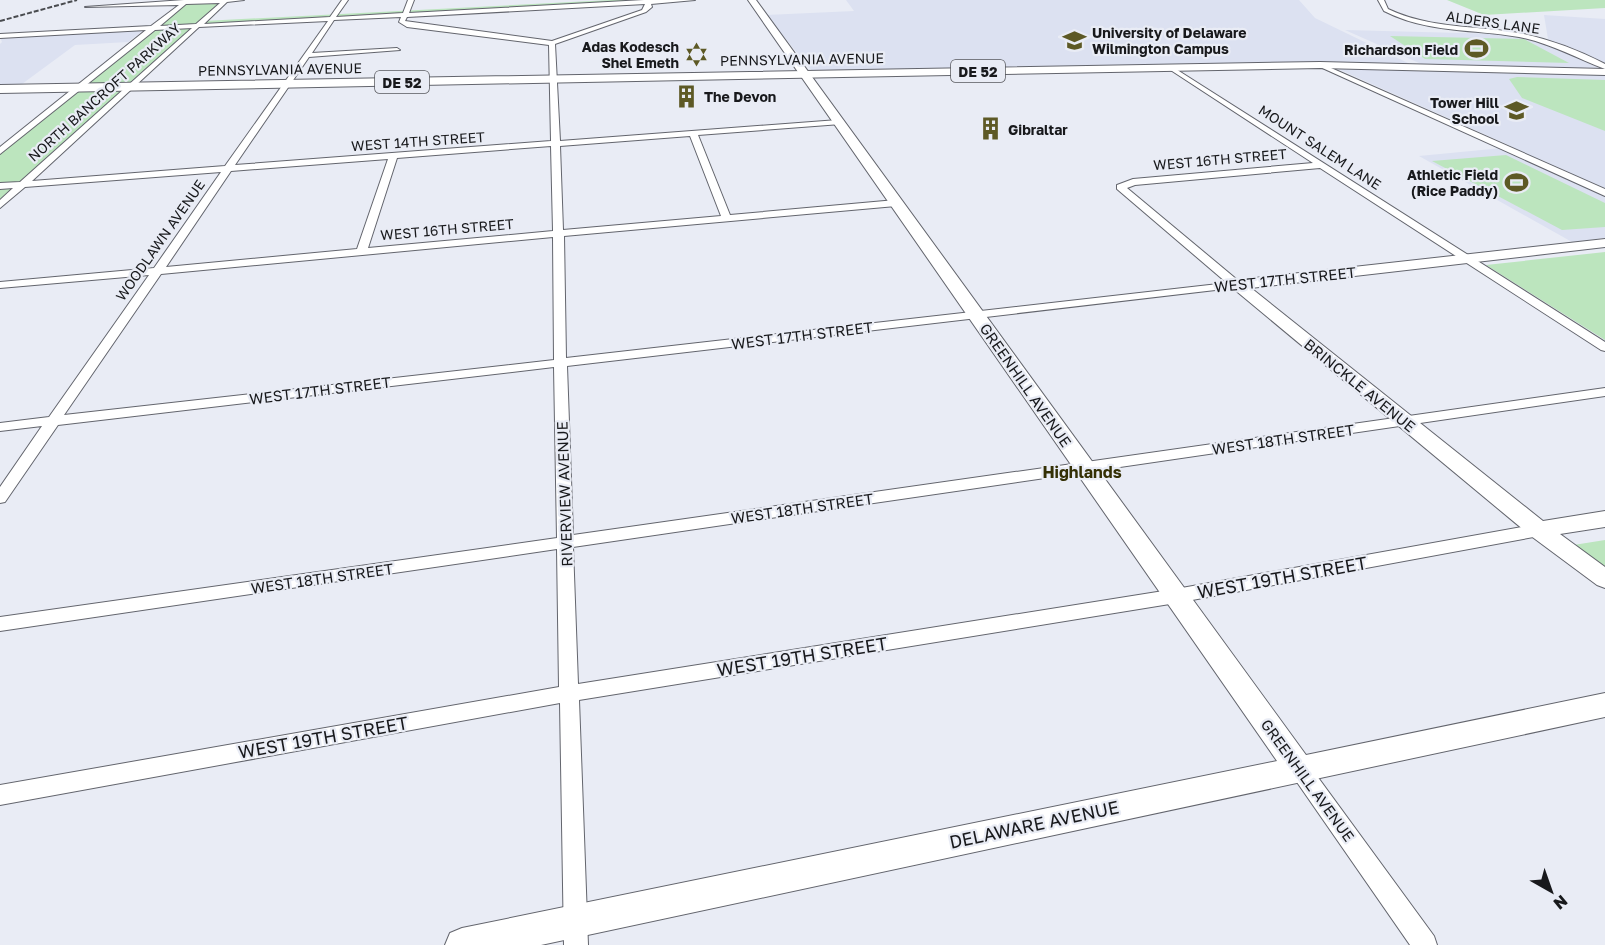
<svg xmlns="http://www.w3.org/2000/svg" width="1605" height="945" font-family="'Golos Text',sans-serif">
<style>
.built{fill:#dce1f1}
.green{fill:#bce5be}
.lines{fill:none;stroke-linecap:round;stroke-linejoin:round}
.street-casing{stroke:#63656d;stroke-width:2}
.secondary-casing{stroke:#63656d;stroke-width:2}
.primary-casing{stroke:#63656d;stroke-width:2}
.street{fill:#fff;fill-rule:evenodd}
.secondary{fill:#fff;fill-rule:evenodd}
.primary{fill:#fff;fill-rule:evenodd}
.rail{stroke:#494b4f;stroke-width:2;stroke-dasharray:5 2;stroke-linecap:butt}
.labels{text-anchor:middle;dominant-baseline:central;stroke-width:4.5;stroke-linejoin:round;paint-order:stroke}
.far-street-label{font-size:14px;fill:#18191c;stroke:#e9ecf5}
.far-poi-label{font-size:14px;font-weight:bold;fill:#18191c;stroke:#e9ecf5;text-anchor:end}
.shield{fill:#e9ecf5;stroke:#57585d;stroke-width:1.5}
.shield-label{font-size:14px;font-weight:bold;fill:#18191c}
.street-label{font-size:15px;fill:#18191c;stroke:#e9ecf5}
.neighbourhood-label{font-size:16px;font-weight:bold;fill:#343005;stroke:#e9ecf5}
.near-street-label{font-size:18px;fill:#18191c;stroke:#e9ecf5}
</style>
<rect width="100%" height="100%" fill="#e9ecf5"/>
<path class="built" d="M846,0H1299L1315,18L1410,64L1284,62L812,71L766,15L854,11Z
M1544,15L1605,19V238L1572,242L1419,156L1513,147L1338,69L1437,71L1345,30L1499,34L1548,39Z
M144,30L128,42L75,45L22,84H0V44L2,42L0,37Z"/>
<path class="green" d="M188,0H226L204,21L611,0H692L197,26L0,205V151Z
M1447,0H1605V8L1484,15Z
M1390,36L1524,39L1569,63L1425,59Z
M1517,77L1605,80V131L1522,98L1509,79Z
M1506,155L1605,203V227L1562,230L1432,161Z
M1605,252V340L1486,265Z
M1605,540V579L1561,547Z"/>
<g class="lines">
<defs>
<path id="street" d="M184,0H244L227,2L204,24L330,17L342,0H348L336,17L403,13L408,0H414L409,13L644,0H695L651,4L652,7L646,12L555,44L560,141L838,120L842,122L841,124L698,135L730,215L896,200L901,203L896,206L564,236L566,358L1227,283L1117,189V185L1133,179L1313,163L1169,69L1171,66L1605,342V351L1601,350L1320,168L1135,185L1127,188L1241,283V287L567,366L573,535L1605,388V396L573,547L578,684L1176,589L1539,524L1545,526L1547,530L1545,534L1539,536L1176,603L579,700L588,945H564L560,703L0,805V785L559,687L557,549L0,631V617L557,538L554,367L58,425L5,502L0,503V487L42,426L0,431V423L49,417L149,275L0,288V282L154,268L221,172L25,187L0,208V200L13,188L0,189V183L20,182L192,28L155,30L0,154V147L146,30L0,38V34L151,26L179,5L85,7ZM220,3L196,24L160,26L186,4ZM645,4L642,10L552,41L405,21L407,17ZM401,17L399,22L407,27L549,45L551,141L235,165L309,57L400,50L397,48L312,53L334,20ZM328,21L225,166L32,181L199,27ZM690,136L721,216L563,230L560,146ZM551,146L553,231L368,248L397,158ZM388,159L357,249L166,267L231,171ZM553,237L554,360L64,415L161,274Z
M1378,0H1384L1388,9C1430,29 1474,25 1519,33C1549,39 1578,50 1605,64V69C1576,58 1550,43 1519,37C1473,29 1427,33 1384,11Z
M1318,64H1322L1605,189V196L1318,66Z
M1299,759L1306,761L1434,936L1437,945H1410L1292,775L1289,768L1292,761Z"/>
<path id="secondary" d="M748,0H756L1306,755L1605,693V717L541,945H445L450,933L462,928L1277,761Z
M1605,239V247L1251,288L1543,521L1605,511V527L1560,534L1605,567V588L1597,585L1531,536L1229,285L1237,280Z"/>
<path id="primary" d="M1320,62L1605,69V75L1320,68L0,93V85Z"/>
</defs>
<use href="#street" class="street-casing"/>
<use href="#secondary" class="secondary-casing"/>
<use href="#primary" class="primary-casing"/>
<use href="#street" class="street"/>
<use href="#secondary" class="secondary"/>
<use href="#primary" class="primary"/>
<path class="rail" d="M0,21L77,0"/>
</g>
<defs>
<symbol id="university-bare" viewBox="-9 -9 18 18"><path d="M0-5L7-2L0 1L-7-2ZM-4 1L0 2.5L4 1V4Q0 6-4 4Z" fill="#5d5925" stroke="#e9ecf5" stroke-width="2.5" paint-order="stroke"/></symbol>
<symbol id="stadium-bare" viewBox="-9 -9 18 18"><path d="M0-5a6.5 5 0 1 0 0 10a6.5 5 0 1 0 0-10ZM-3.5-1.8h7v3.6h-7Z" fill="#5d5925" stroke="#e9ecf5" stroke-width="2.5" paint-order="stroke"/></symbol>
<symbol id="synagogue-bare" viewBox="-9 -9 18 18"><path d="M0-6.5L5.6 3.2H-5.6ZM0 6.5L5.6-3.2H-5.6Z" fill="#5d5925" stroke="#e9ecf5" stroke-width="2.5" paint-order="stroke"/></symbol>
<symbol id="building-bare" viewBox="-9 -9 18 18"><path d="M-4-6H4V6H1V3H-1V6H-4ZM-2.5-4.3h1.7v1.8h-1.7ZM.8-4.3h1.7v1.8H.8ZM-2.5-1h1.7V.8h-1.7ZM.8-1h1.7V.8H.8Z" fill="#5d5925" stroke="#e9ecf5" stroke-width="2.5" paint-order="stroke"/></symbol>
<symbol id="school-bare" viewBox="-9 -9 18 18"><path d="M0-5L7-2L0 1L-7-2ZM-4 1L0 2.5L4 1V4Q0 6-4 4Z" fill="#5d5925" stroke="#e9ecf5" stroke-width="2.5" paint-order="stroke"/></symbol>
</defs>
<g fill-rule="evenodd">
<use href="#university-bare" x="1058" y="24" width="33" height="33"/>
<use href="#stadium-bare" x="1460" y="32" width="33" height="33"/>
<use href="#synagogue-bare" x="680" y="38" width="33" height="33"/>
<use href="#building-bare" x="670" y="80" width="33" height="33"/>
<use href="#school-bare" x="1500" y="94" width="33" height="33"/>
<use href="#building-bare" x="974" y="112" width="33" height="33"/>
<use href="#stadium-bare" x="1500" y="166" width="33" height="33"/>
</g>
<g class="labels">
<g class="far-street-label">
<text transform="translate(1493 22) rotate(8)">ALDERS LANE</text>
<text transform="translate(802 59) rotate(-1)">PENNSYLVANIA AVENUE</text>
<text transform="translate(280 69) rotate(-1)">PENNSYLVANIA AVENUE</text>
<text transform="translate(104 92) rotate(-42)">NORTH BANCROFT PARKWAY</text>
<text transform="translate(418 141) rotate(-4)">WEST 14TH STREET</text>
<text transform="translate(1320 147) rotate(33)">MOUNT SALEM LANE</text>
<text transform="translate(1220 159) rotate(-5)">WEST 16TH STREET</text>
<text transform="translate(447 229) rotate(-5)">WEST 16TH STREET</text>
<text transform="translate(160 240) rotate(-55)">WOODLAWN AVENUE</text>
</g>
<g class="far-poi-label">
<text x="1092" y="32" text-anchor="start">University of Delaware<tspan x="1092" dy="16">Wilmington Campus</tspan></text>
<text x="679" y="46">Adas Kodesch<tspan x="679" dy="16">Shel Emeth</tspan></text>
<text x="1458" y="49">Richardson Field</text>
<text x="704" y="96" text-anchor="start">The Devon</text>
<text x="1499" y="102">Tower Hill<tspan x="1499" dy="16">School</tspan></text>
<text x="1008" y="129" text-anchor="start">Gibraltar</text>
<text x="1498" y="174">Athletic Field<tspan x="1498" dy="16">(Rice Paddy)</tspan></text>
</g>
<g class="shield">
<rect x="951" y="60" width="54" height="22" rx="4.5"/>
<rect x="375" y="71" width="54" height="22" rx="4.5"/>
</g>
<g class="shield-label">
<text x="978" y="71">DE 52</text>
<text x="402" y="82">DE 52</text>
</g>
<g class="street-label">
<text transform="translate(1285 279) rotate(-6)">WEST 17TH STREET</text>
<text transform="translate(802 335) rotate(-7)">WEST 17TH STREET</text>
<text transform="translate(1026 385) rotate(55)">GREENHILL AVENUE</text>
<text transform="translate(1360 385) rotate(39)">BRINCKLE AVENUE</text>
<text transform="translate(320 390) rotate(-7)">WEST 17TH STREET</text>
<text transform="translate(1283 439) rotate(-8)">WEST 18TH STREET</text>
<text transform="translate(564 494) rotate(-92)">RIVERVIEW AVENUE</text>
<text transform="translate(802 508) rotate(-8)">WEST 18TH STREET</text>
<text transform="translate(322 578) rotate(-8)">WEST 18TH STREET</text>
<text transform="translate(1308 780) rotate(54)">GREENHILL AVENUE</text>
</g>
<g class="neighbourhood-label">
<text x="1082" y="472">Highlands</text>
</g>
<g class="near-street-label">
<text transform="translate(1282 577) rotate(-10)">WEST 19TH STREET</text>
<text transform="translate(802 656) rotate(-9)">WEST 19TH STREET</text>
<text transform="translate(323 737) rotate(-10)">WEST 19TH STREET</text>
<text transform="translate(1034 824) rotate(-12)">DELAWARE AVENUE</text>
</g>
</g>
<g transform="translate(1551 891) rotate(140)" stroke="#e9ecf5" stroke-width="4.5" paint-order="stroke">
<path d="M0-4.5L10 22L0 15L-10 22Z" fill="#18191c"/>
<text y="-9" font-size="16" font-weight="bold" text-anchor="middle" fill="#18191c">N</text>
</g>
</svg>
